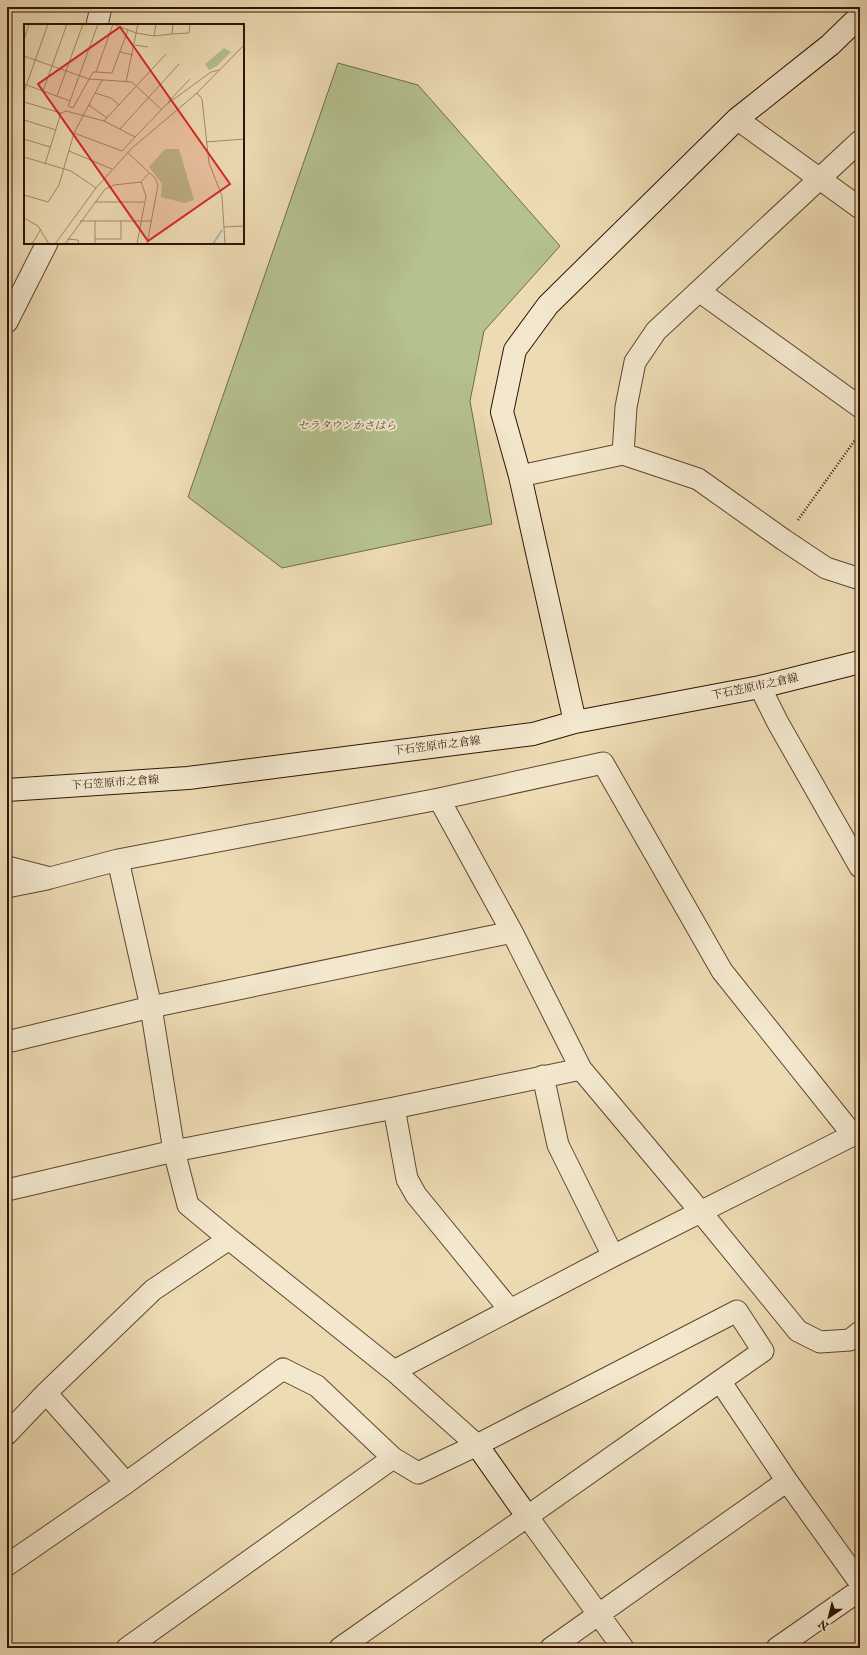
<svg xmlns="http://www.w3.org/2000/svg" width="867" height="1655" font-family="'IM FELL English','Noto Serif JP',serif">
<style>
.green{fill:#b5c18f;stroke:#736a4a}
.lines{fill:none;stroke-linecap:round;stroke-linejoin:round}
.street-casing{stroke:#604530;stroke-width:23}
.secondary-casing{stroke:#311305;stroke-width:24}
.path{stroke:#311305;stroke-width:2.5;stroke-dasharray:1 2;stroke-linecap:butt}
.street{stroke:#f3e8ce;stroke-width:21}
.secondary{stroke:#f3e8ce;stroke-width:22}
.labels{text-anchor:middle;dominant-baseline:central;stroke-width:4;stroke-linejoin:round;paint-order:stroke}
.park-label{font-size:11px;font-style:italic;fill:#59472e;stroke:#f3e8ce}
.street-label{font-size:11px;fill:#311305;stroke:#f3e8ce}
.inset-river{fill:none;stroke:#9abab2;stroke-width:2}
.inset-road{fill:none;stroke:#a28b6d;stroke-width:1}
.view{fill:#d62828;fill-opacity:0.15;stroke:#d62828;stroke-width:2}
.inset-edge{fill:none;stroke:#311305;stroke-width:2}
</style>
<rect width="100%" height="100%" fill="#eddbb3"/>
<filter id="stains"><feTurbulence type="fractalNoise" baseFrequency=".005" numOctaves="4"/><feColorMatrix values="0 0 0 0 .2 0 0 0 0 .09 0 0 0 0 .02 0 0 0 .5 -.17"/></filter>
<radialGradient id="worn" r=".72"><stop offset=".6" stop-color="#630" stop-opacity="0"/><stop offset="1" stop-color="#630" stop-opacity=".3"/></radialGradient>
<path class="green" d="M338,63L418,85L560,246L484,331L470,401L492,524L282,568L188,497Z"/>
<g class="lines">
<defs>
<path id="street" d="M97,25L101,7
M737,119L860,208
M699,291L860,407
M7,322L47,243
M623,454L626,407L635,362L656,331L860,141
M520,476L623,454L698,479L784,540L826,568L860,579
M760,687L778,723L860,867
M439,799L603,763L722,971L853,1135
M118,860L151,1007L174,1151L188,1205L229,1239L394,1371L477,1445
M7,867L50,878L118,860L439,799L512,932L581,1069L700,1211L798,1331L820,1342L850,1340L860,1332
M7,887L47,879
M7,1042L151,1007L512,932
M543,1076L558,1145L613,1256
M394,1108L407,1179L416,1195L510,1310
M7,1190L174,1151L394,1108L581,1069
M394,1371L613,1256L853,1135L860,1129
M46,1393L126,1483
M7,1434L46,1393L153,1290L229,1239
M527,1516L623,1648
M7,1565L126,1483L283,1369L317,1386L393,1458
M127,1648L393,1458L418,1473L477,1445L737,1311L763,1351L720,1381L787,1481L860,1583
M340,1648L720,1381
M551,1648L787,1481
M777,1648L860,1590"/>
<path id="secondary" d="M575,722L520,476L502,412L515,350L548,305L737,119L830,45L860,16
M7,790L188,778L533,734L575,722L760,687L860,662
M477,1445L527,1516"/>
</defs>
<use href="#street" class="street-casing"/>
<use href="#secondary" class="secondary-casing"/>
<path class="path" d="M798,520L860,433"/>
<use href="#street" class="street"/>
<use href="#secondary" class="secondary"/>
</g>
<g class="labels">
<g class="park-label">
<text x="347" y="426">セラタウンかさはら</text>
</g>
<g class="street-label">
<text transform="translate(755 687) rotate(-12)">下石笠原市之倉線</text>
<text transform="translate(437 746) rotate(-7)">下石笠原市之倉線</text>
<text transform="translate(115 783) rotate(-4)">下石笠原市之倉線</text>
</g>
</g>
<g transform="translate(24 24)">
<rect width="220" height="220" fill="#eddbb3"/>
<path d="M200,24L207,28L193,42L185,46L181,40ZM141,125H155L170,176L161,179L137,173L138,160L125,143Z" fill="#b5c18f"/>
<path class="inset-river" d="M189,220L198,206"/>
<path class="inset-road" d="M89,0L112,9L130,12L148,10L149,0M148,10L165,9L166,0M130,12L132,0M0,16L5,0M111,21L124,23M96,28L109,31M0,32L65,55L108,58L138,86M72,48L88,49L104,6M102,58L114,0M0,60L46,77L44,82L49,84L69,48H72L89,0M19,67L43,0M0,68L24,0M71,69L87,74L95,81M173,69L178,75L185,139L198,172L201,220M33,72L59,0M46,77L74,0M0,78L37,89L42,87L80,97L111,113L143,80L187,48L195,46M144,78L166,55M65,81L83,94M0,96L32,106M80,97L142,30M96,105L155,40M50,109L98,127L111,113M0,115L26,123M182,118L220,115M45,127L88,145M104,129L131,154L134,161L123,220M0,133L47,147L72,164M21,140L37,89M0,171L24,178L35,161L50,109L78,56M71,178H120M0,194L14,202L25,220M56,197H128M71,197V220M200,203L220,202M43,215L54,216L55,220M71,215H97V197M8,220L17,205M31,220L72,164L107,125L173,69L220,21M41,220L81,165L90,161L117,158L125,149M113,220L122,172L117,158"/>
<path class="view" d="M96,3L206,160L124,217L14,60Z"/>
<rect width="220" height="220" class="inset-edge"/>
</g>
<rect width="867" height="1655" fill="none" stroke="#eddbb3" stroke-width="24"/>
<rect x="8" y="8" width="851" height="1639" fill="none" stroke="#311305" stroke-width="2"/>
<rect x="12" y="12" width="843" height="1631" fill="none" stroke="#311305"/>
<g transform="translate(829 1617) rotate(215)" stroke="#f3e8ce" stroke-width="3" paint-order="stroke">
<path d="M0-3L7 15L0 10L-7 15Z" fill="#311305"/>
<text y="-6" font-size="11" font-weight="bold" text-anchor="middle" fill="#311305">N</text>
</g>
<rect width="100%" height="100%" filter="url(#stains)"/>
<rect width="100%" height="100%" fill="url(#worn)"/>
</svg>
